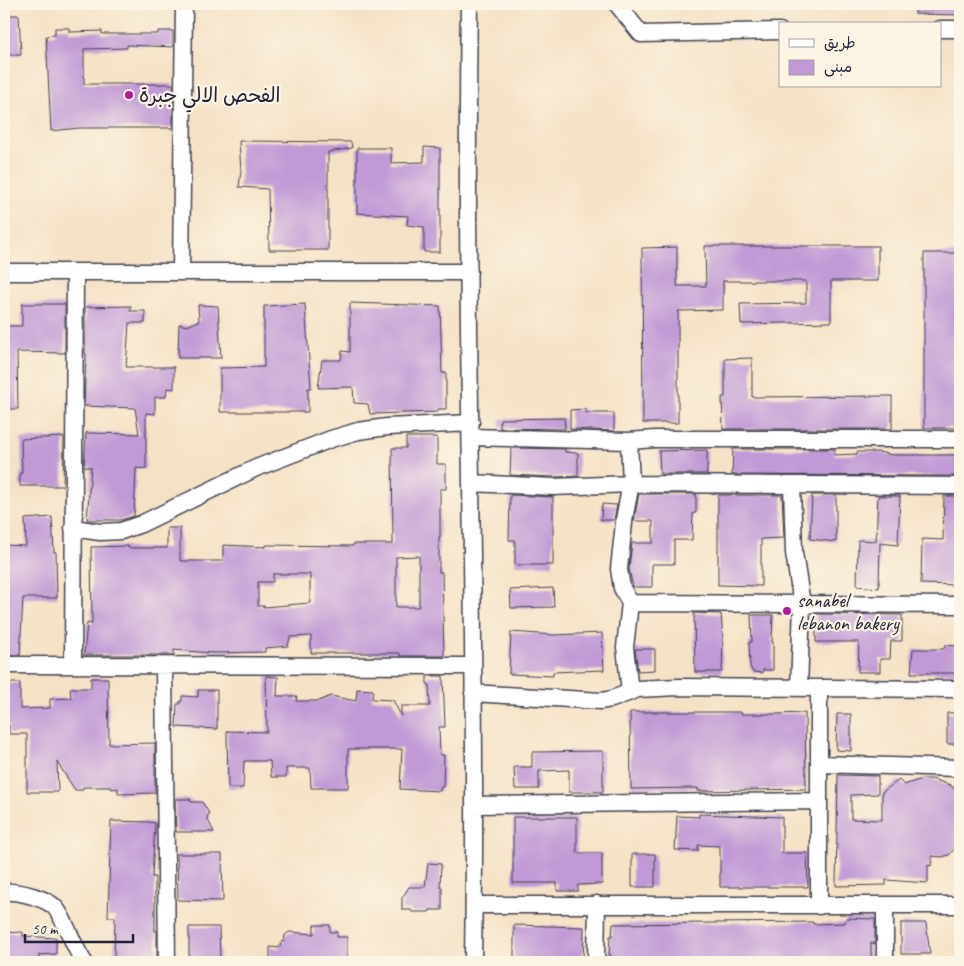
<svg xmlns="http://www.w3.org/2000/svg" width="964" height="966" font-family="Caveat,'Playpen Sans Arabic',sans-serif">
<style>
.building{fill:#c099d6;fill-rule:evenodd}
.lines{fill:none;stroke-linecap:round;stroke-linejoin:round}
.minor-casing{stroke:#423f50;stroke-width:19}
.minor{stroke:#fff;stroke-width:16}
.poi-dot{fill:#b5179e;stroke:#fcf5e5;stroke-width:2}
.labels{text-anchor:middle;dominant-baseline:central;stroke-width:4.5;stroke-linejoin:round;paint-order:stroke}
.poi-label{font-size:20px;fill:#22223b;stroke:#fcf5e5;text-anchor:start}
</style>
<rect width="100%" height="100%" fill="#fcf5e5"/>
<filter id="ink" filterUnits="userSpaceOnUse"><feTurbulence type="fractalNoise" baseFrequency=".02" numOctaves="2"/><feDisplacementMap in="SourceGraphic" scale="10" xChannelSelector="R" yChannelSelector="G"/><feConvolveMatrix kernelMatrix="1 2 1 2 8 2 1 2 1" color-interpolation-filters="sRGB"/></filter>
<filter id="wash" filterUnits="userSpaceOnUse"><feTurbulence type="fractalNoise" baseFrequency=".0096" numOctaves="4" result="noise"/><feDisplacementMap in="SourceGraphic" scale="20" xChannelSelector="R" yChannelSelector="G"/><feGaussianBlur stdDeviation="1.12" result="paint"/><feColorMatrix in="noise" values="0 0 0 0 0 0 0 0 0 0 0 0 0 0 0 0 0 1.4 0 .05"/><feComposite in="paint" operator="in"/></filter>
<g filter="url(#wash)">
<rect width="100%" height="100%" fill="#f5e2c6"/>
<g id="blocks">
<path class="building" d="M916,4H960V15L915,14Z
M4,15H19L21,55H7Z
M55,28H69V32L102,31V34H158V31H173V47L127,45V48L84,49V84H173V128H79L51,131L46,36L55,35Z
M239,141L351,142L352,148L328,152V250H269L268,189L239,187L241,171Z
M424,147L440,148V252H424V227L407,225L408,216L357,213V148H391V163L424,162Z
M705,246H878V281H831V322L741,324L740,304L806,303V281H723V310L678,311V423H643L642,248L677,247V286H706Z
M924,253H960V428H924Z
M350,303L440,306L442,373H446V409H438V412L370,414L368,404L354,403L353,387L318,388L322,360H341L342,351L350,352Z
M22,304H65V353L17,352L18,409H4V326H22Z
M305,304L311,388H308V412H220V368L264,367V306Z
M198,305L218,306L221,358H178L179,324L187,326L199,321Z
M131,306L130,311H145V323H129L126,367H174V389L167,388L166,397H155V414L146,413V469L136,468L134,516L121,520H87L91,467H84L86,433L139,434L135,408L84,406L86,354H85V307Z
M752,358V397L892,396V429H723L722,397H725V359Z
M586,409V413H614V431L570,429V410Z
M564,418L565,429L500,428V419Z
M64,437L63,486H20V473H22L21,439Z
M406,437H437V464H446V489H440V537H439V572H442L444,656H400V653H311V636L290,637L288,646L265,648V652L213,653L174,650V655H84L87,623L92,624L91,547L128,546V548H167V528H180V561H223V545L266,547V545L353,546V544H393L392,448H406ZM419,556V607H396V557ZM273,574H310V603L264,607V606H258V582H273Z
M511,448L565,449V452L578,453V476L553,477L510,475Z
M733,449H835L834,455L857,454V452H878L893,455H960V476L732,475Z
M707,450V474H660L659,451Z
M639,494H696V513H693L692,540H674V564H652V587H633L629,569L632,543H653V521H634Z
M510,495L553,497V565H515V540H509Z
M718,495H782L784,538L761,539V586L718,585Z
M812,495H836V542L810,539Z
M878,496H900L898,545L880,543L879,588L857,586L858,540L876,541Z
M944,496H960V585L921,584L922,539L943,540Z
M602,504L617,505L614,520H601Z
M52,517L54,552H56L57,598H23L20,655H4V545L26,546L25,519Z
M553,588L554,607L511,608L510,590Z
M694,613L721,614L723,638L722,672H695Z
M816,614L902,615V641H891L890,659H880V672H858L859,642H816Z
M751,615H773L772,642H773V670H763L762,673L753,672L750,667L749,642H752Z
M511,632L554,635L602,633L604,670L553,672V676L509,674Z
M945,645L960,646V673H911L913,649H944Z
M635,649H655V670L638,671Z
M266,676L278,677L277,696H297L296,701H319L331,696L356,701L357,689L373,690L372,699L393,700L401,716V706H430L429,684H427V676H443L445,727H439L440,755H444L443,787H441L440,791L400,789L402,749H348V788H311L310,768H286V777H271L270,761H244L243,788H228L227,731L267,732Z
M91,678H108L109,744L155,743V793L118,794V788L111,789V787H83V790H75L57,762L58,792H27V734H9V725H4V683H20V709L50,708V699L71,698L70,688H91Z
M198,690H217V729L176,727L177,704H180V701H182V696L198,697Z
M630,712H741V714H776L805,713L806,789L698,791V788L631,789Z
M947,713H960V744H947Z
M837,714H851V751L836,750Z
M603,751V792H569V770L539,771V789H515L514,767H532V752Z
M838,775L878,776V794L851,795V819L882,820V792L899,780L904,785L922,779H932L950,785L957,791L960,795V843L949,855L942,857L932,856L931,866L928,865V883L886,880V885L836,886Z
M175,799H190L191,802H202L209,813L207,818L214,832H176Z
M699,814L782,817V853H807L808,887H720V846L698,845V851L675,850L677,816L699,817Z
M513,817H577V853H602V884L578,885V891H557V883H513Z
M111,821L149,822L155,823L152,877H155V931H157V962H114L115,917H108Z
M177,854H222L223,901L178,900Z
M632,854H655V887H632Z
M428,863L441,864L440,887H442V910H430L429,912H412L411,910H402V898L409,887H425Z
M846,918L875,919V944L871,943V962H611V955H609L610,936H612L613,924L813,922V924L845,923Z
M901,923H926L930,954H901Z
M314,925H330V932H337V937H347V962H270V947L279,948L282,941L284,942L285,935L289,932L314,934Z
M514,925L584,927L583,962H514Z
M189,927H219L220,962H189Z
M23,932V936L56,938V954L39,955L38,962L22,961V962H4V933Z"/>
</g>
</g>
<g filter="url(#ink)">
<use href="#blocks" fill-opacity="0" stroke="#423f50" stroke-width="1"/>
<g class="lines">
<defs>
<path id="minor" d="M469,4C464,323 478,643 473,962
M617,4L641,34L780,31
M940,29H960
M4,272H469
M181,272L184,4
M471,437L629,441L655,439H960
M629,441L631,484L625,514L619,569L622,588L630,603L625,647L630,692
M471,483L553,487L631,484L960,486
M792,485L794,553L802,604L799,688
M73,528L100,532L121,531L141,524L256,468L331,439L358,431L387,427L471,423
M630,603L960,605
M73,664L75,272
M4,665L472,666
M164,666L167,962
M473,693L601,701L612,699L638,689L678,687L960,689
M819,764L960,768
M474,805L819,801
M4,892C18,891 49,898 57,910C68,926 73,946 84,962
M474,905H960
M819,906V688
M596,962L597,904
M885,962V906"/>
</defs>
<use href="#minor" class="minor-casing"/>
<use href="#minor" class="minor"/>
</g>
</g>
<g class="poi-dot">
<circle cx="129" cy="95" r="5"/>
<circle cx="787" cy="611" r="5"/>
</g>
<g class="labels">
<g class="poi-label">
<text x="139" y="95">الفحص الالي جبرة</text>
<text x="797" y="600">sanabel<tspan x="797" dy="23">lebanon bakery</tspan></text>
</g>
</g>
<rect width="964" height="966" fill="none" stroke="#fcf5e5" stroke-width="20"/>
<rect x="779" y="22" width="162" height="65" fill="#fcf5e5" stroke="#a5a1a1"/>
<rect x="789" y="39" width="25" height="8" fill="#ffffff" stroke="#a5a1a1"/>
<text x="824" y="48" font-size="15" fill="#22223b">طريق</text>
<rect x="789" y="60" width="25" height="15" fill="#c099d6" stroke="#a5a1a1"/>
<text x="824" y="72" font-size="15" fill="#22223b">مبنى</text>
<path d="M25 934v8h108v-8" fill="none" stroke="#22223b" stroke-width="2.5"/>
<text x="32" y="934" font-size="15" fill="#22223b" stroke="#fcf5e5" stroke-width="4" paint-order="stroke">50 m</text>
</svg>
